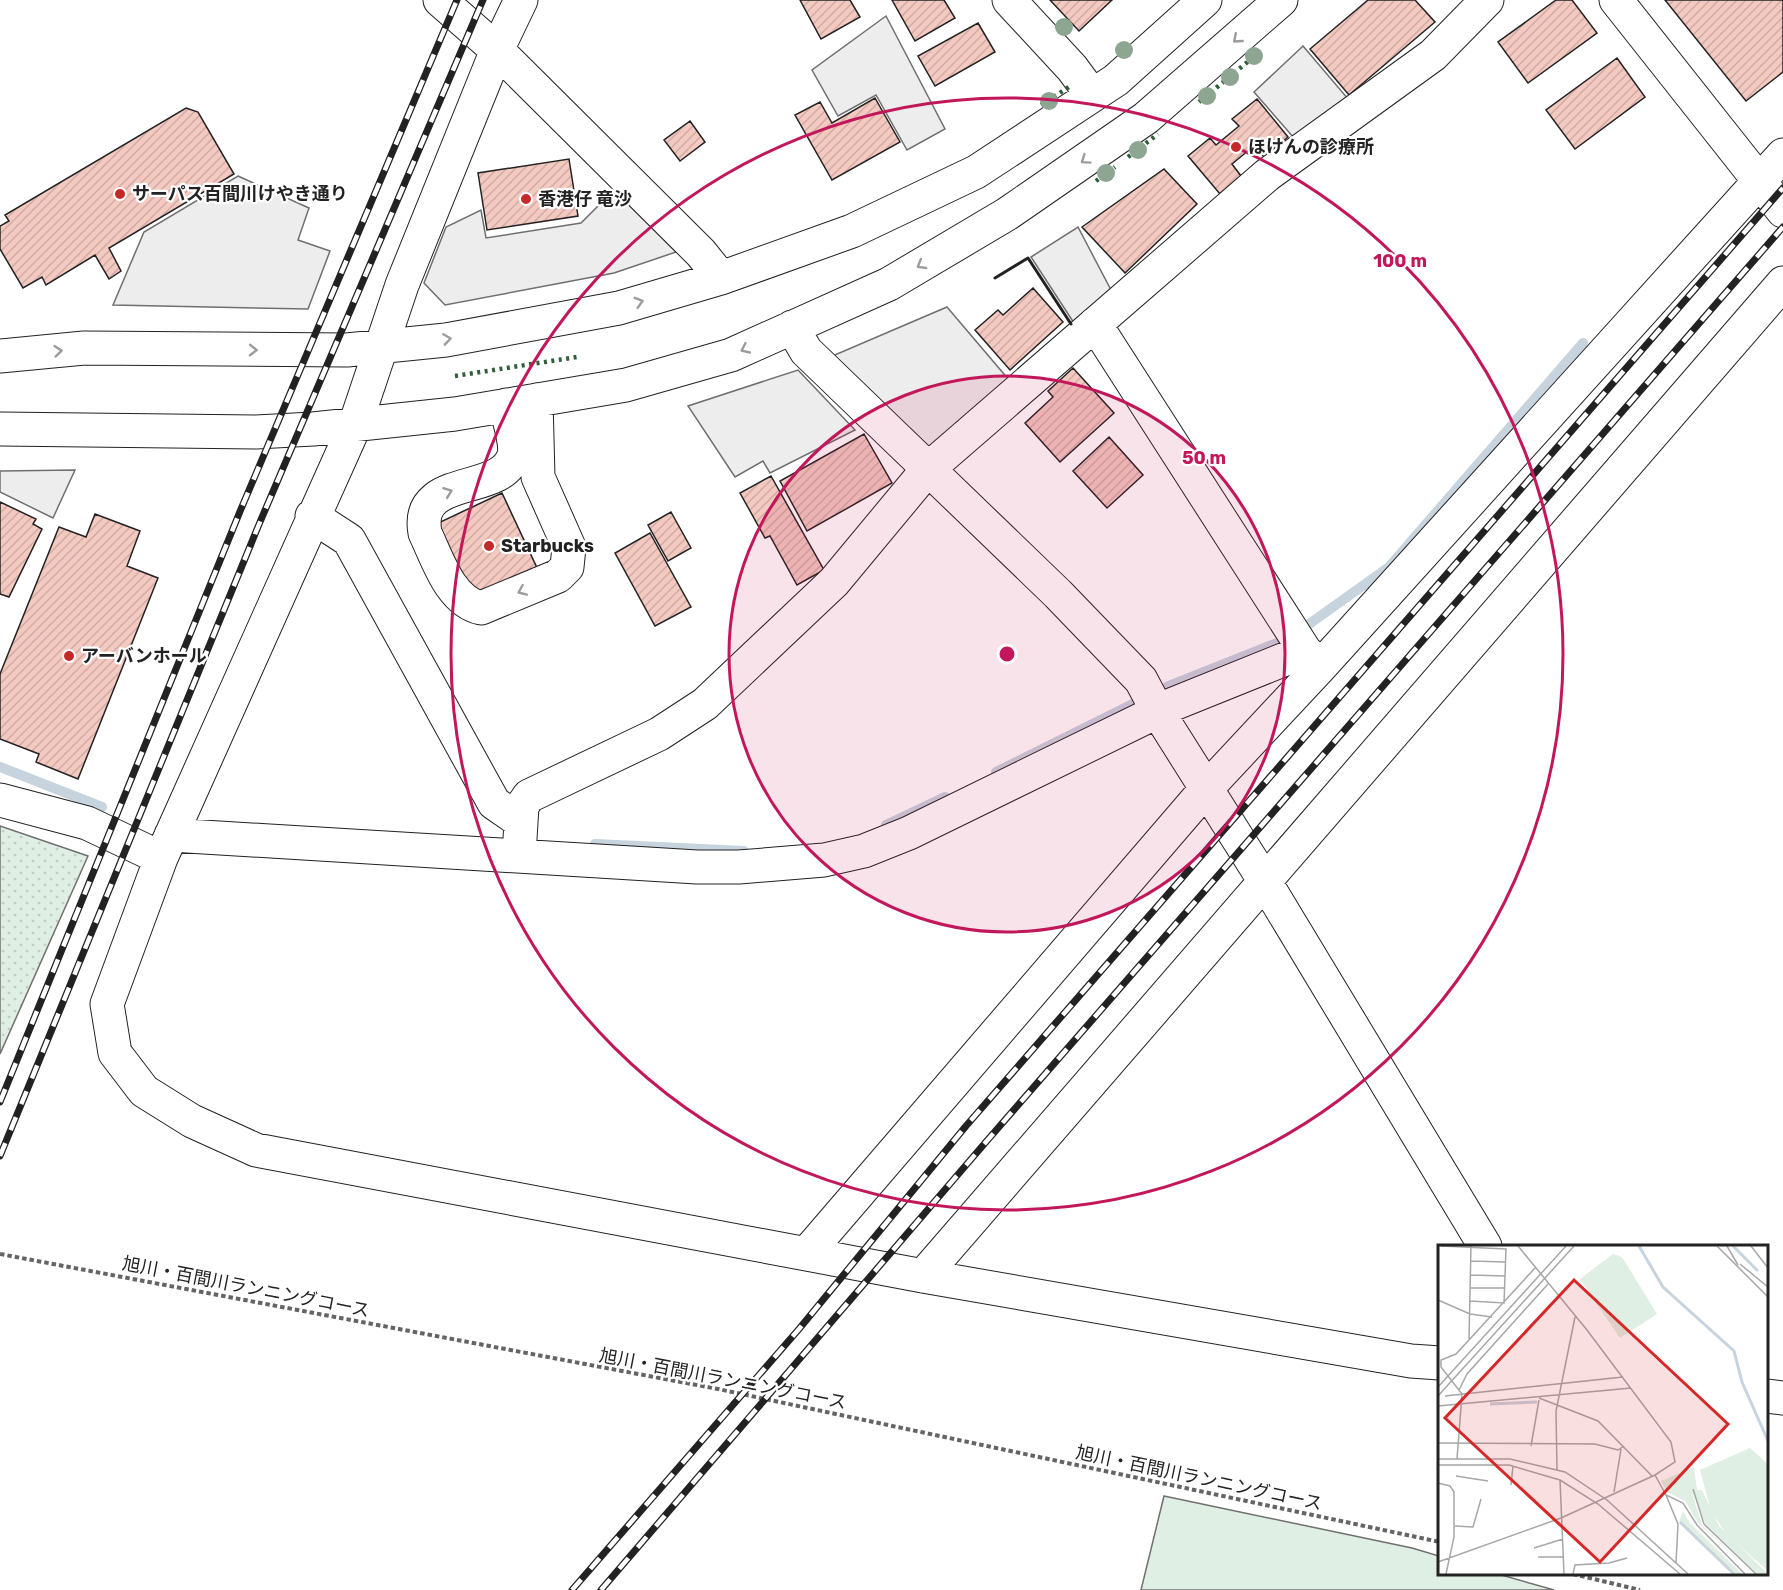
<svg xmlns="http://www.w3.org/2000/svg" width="1783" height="1590" font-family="Rubik,'Noto Sans JP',sans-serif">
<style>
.grass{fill:url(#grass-dots);stroke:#6f6f6f;stroke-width:1.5}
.pitch{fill:#e0efe3;stroke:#6f6f6f;stroke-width:1.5}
.parking{fill:#ededed;stroke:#6f6f6f;stroke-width:1.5}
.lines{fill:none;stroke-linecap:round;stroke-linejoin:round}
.stream{stroke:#c7d3dd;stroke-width:10}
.building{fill:url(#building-hatch);stroke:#222;stroke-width:1.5}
.minor-casing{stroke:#222;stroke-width:35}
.path{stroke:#646464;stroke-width:4;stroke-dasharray:4.5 3;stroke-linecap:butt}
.minor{stroke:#fff;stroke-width:33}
.rail-casing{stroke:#222;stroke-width:7}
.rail{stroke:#fff;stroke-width:4.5;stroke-dasharray:14;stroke-linecap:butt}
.hedge{stroke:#2f5e38;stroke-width:4.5;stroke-dasharray:3 4.5;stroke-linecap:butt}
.wall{stroke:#222;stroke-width:3}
.tree{fill:#8da692}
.oneway{stroke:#9c9c9c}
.ring{fill:none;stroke:#c2185b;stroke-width:3}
.poi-dot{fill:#c62828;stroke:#fff;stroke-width:2}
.labels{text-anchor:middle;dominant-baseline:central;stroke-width:4.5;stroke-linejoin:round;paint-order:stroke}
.poi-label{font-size:18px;font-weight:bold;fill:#222;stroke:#fff;text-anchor:start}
.street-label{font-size:18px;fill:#222;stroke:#fff}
.inset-river{fill:none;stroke:#c7d3dd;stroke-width:3}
.inset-road{fill:none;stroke:#a7a7a7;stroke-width:1.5}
.view{fill:#d62828;fill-opacity:0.15;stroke:#d62828;stroke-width:3}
.inset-edge{fill:none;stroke:#222;stroke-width:3}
.centre{fill:#c2185b;stroke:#fff;stroke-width:3}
.ring-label{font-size:18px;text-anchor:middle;font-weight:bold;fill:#c2185b;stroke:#fff;stroke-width:4.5;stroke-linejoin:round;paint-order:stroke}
</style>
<defs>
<pattern id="grass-dots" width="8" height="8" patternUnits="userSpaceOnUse" patternTransform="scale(1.5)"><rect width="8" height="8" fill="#e0efe3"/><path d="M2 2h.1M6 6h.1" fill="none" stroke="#c0cdc2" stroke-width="1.8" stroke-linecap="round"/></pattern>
<pattern id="building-hatch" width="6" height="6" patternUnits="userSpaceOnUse" patternTransform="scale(1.5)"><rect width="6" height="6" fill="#f3c9c0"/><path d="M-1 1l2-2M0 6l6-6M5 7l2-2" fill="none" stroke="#d0aca5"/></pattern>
</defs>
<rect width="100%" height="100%" fill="#fff"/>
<path class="grass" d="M0,826L88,856L0,1054Z"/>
<path class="pitch" d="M1164,1496L1412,1548L1439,1556L1440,1574H1498L1554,1590H1141Z"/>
<path class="parking" d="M886,16L945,129L907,150L876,95L838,116L812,70Z
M1303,46L1349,100L1294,138L1254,92Z
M238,176L309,208L298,240L330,251L308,309L113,305L144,232Z
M614,190L676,252L614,273L445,305L424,283L446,227L481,210L486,238L581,223Z
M1078,227L1111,290L1074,323L1031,257Z
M947,307L1009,380L931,446L919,448L830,357Z
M798,370L855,430L770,473L763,461L735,477L688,406Z
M75,470L53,518L0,492V471Z"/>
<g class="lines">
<path class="stream" d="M0,767L102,807
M996,772L1169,686L1277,643L1305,627L1389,567L1583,343
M886,825L945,797
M595,844L744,851"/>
</g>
<path class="building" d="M800,0H850L860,17L821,39Z
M892,0H944L955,18L915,41Z
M1050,0H1112L1079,31Z
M1368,0H1415L1435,22L1349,95L1310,49Z
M1556,0H1572L1597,33L1528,83L1498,42Z
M1665,0H1783V72L1746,101Z
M978,23L995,52L935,86L918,56Z
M1617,58L1645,97L1575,149L1546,110Z
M875,98L900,142L832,180L795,115L820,102L832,123Z
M1257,99L1288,137L1264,157L1255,145L1232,164L1241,176L1220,194L1188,156L1210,138L1216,145L1239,126L1232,119Z
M186,108L198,112L234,174L109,248L121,271L109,279L95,255L46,285L42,277L23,288L0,249V226L9,221L5,215Z
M690,121L705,142L680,161L664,140Z
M569,159L578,216L487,230L478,173Z
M1164,169L1197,204L1125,273L1082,227Z
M1033,288L1063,322L1010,370L975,330L998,310L1003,315Z
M1073,368L1114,413L1060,462L1025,423L1053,397L1048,391Z
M864,434L892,483L807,531L780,481Z
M1109,437L1143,475L1107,508L1073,471Z
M771,476L824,570L797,585L770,536L765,538L740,493Z
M502,493L538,570L471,602L434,525Z
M0,502L36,519L33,524L42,529L9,597L0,594Z
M671,512L691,548L668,561L648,525Z
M95,514L140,531L127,566L158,578L78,779L36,762L39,754L0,739V674L59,527L86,537Z
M650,533L691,607L655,626L615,553Z"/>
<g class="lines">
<defs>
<path id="minor" d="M440,0L497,50L701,253L721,278
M521,0L497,50L402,285L355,425L161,858L107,1004L115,1053L144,1091L192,1121L256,1150L923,1276L1411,1361L1440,1363
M1009,0L1072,68L1092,95
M1616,0L1783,211
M1095,324L1305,651
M792,327L806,351L1058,594L1141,680L1158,712L1264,880L1485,1246
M0,356L84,348L347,350L446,340L619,308L721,278L852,231L976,172L1116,80L1205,0
M506,405C508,419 517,442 514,455C503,497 414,472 425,533C438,560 450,601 481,608L558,576L567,567L569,547L538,477L536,400
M0,429L256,432L313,429L455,414L626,385L731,355L889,284L1007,214L1146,118L1281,0
M312,516L349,540L494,803L520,821
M0,800L87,823L161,858
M171,835L697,867H739L824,860L864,851L909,833L1171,705L1305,651L1321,666
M519,855L522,806L529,796L659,734L705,704L834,582L927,470L1267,175L1433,55L1487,0
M807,1253L1207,788L1321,666L1783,155
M923,1276L1783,283
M1766,1396L1783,1398"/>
</defs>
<use href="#minor" class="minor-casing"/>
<path class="path" d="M0,1254L718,1389L1440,1542
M1573,1574L1640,1590"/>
<use href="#minor" class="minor"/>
<defs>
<path id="rail" d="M0,1102L241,509L457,0
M0,1156L260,522L483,0
M572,1590L799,1329L966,1126L1783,188
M601,1590L985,1143L1783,227"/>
</defs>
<use href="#rail" class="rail-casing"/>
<use href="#rail" class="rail"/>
<path class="hedge" d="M1199,102L1262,50
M1041,105L1072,85
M1128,157L1158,134
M1096,181L1115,167
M455,376L577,357"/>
<path class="wall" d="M995,278L1028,258L1071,324"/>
</g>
<g class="tree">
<circle cx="1064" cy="27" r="9"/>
<circle cx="1124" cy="50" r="9"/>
<circle cx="1254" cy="56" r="9"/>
<circle cx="1230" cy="77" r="9"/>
<circle cx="1207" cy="96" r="9"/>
<circle cx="1049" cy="101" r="9"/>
<circle cx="1138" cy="150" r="9"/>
<circle cx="1106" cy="173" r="9"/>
</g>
<defs><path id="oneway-chevron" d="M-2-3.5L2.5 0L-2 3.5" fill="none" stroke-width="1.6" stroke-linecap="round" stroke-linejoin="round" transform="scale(1.5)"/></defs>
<g class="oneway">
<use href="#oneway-chevron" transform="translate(1237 39) rotate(139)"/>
<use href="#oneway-chevron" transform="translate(1085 160) rotate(145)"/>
<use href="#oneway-chevron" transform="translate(921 265) rotate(149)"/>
<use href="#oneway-chevron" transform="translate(639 302) rotate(-16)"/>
<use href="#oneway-chevron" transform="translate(447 339) rotate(-8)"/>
<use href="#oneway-chevron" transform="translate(745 349) rotate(155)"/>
<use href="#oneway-chevron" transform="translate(253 350) rotate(1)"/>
<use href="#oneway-chevron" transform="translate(58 351) rotate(-6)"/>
<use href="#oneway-chevron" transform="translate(448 492) rotate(-21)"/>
<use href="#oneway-chevron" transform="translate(522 591) rotate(157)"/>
</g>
<circle cx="1007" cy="654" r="278" fill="#c2185b" fill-opacity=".12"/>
<g class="ring">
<circle cx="1007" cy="654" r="278"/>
<circle cx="1007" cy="654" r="556"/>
</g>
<g class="poi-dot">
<circle cx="1236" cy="147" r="6"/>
<circle cx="120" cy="194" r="6"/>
<circle cx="526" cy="199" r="6"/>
<circle cx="489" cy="546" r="6"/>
<circle cx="69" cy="656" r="6"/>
</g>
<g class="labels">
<g class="poi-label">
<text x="1248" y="147">ほけんの診療所</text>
<text x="132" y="194">サーパス百間川けやき通り</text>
<text x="538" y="199">香港仔 竜沙</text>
<text x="501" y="546">Starbucks</text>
<text x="81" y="656">アーバンホール</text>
</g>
<g class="street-label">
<text transform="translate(246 1287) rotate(11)">旭川・百間川ランニングコース</text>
<text transform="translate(723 1379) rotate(11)">旭川・百間川ランニングコース</text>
<text transform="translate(1199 1478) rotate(12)">旭川・百間川ランニングコース</text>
</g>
</g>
<g transform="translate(1438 1245)">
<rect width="330" height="330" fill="#fff"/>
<path d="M256,222L259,245H264L281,281L330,329H319L267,278L253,244L264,280L315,329L260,278L247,256L229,247L223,236ZM245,266L252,278L304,329H298L241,276Z" fill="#e0efe3"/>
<path d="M312,203L330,219V326L289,290L273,266L262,225Z" fill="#e0efe3"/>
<path d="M175,9L184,12L219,69L182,93L142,34ZM310,221L330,224V288L311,299L302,294L273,252L282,233L294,225Z" fill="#e0efe3"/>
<path class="inset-river" d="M201,1L225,42L296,106L304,137L330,196M295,1L320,26M52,159L99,157M242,277L296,329"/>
<path class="inset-road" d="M3,1L68,4L66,58L32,56M279,1L330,52M289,1L300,20M313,1L330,23M33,16L67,17M302,19L330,42M33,30L67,31M33,43H66M0,55L32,69L54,72M31,94L33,1M0,142L128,1M21,145L29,129L110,39M0,151L136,1M7,151L185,132M101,153L160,176L214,231M0,161L193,143M0,198L157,199L180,205L186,201M93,201L101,155M0,214H72L127,227L169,255L250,329M19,214L24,149L3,122V115L18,109L97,23M0,220H71L122,235L160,259L242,329M119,225L118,166L137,72M217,230L228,250L245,258L259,280L307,329M18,231L50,236M122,235L126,329M0,238L12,241L16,247V292L8,329M73,240L75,221M255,244L266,279L318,329M176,247L183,204M228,250L240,279L238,318M17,281L35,282L43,254M96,303L125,294M100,312H125M0,317L123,273L217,230L237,217L233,197L149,85L80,1M135,329L137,320L171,318L189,313"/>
<path class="view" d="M136,35L290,179L162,317L7,173Z"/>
<rect width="330" height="330" class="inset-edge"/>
</g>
<circle cx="1007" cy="654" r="9" class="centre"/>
<g class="ring-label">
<text x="1400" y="267">100 m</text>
<text x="1204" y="464">50 m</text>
</g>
</svg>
